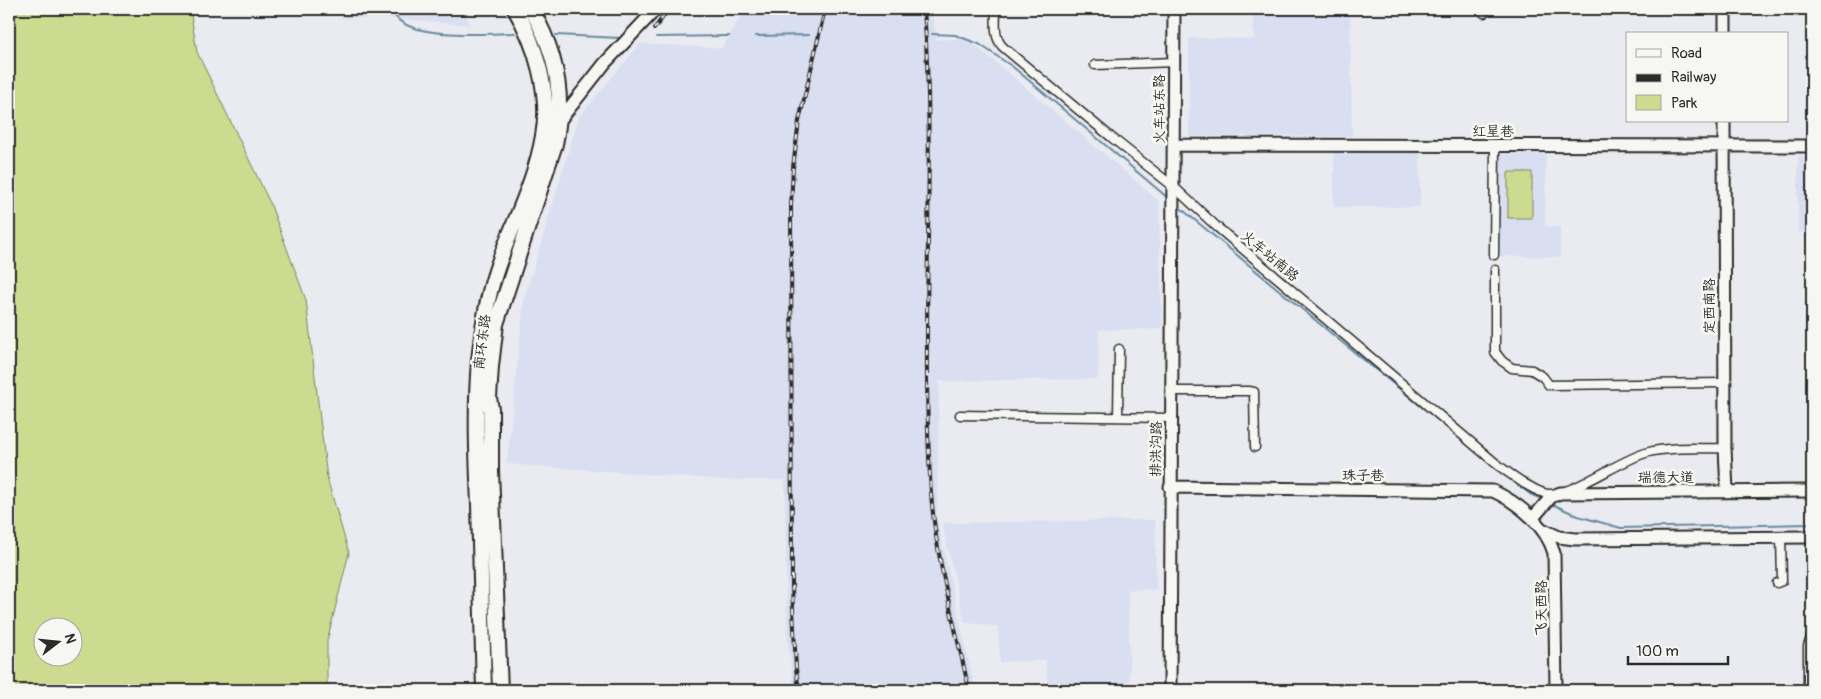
<svg xmlns="http://www.w3.org/2000/svg" width="1821" height="699" font-family="Pangolin,'LXGW WenKai TC',sans-serif">
<style>
.built{fill:#d9def0}
.green{fill:#ccdb8f;stroke:#7c835d;fill-rule:evenodd}
.lines{fill:none;stroke-linecap:round;stroke-linejoin:round}
.stream{stroke:#678aa1;stroke-width:2}
.street-casing{stroke:#2b2b2b;stroke-width:11}
.secondary-casing{stroke:#2b2b2b;stroke-width:15}
.highway-casing{stroke:#2b2b2b;stroke-width:18}
.street{stroke:#f6f6f2;stroke-width:8}
.secondary{stroke:#f6f6f2;stroke-width:11}
.highway{stroke:#f6f6f2;stroke-width:14}
.rail-casing{stroke:#2b2b2b;stroke-width:4}
.rail{stroke:#f6f6f2;stroke-width:2;stroke-dasharray:5.5;stroke-linecap:butt}
.labels{text-anchor:middle;dominant-baseline:central;stroke-width:5;stroke-linejoin:round;paint-order:stroke}
.street-label{font-size:14px;fill:#2b2b2b;stroke:#f6f6f2}
</style>
<rect width="100%" height="100%" fill="#e9ebf1"/>
<filter id="ink" filterUnits="userSpaceOnUse"><feTurbulence type="fractalNoise" baseFrequency=".02" numOctaves="2"/><feDisplacementMap in="SourceGraphic" scale="10" xChannelSelector="R" yChannelSelector="G"/><feConvolveMatrix kernelMatrix="1 2 1 2 8 2 1 2 1" color-interpolation-filters="sRGB"/></filter>
<g filter="url(#ink)">
<path class="built" d="M339,9H461L471,25L388,18H341Z
M745,9H931L937,40L965,38L1005,70L1159,201L1162,329L1099,330L1098,379L939,381L937,519L975,690H794L787,632L785,480H725L507,464L524,300L579,117L640,44L722,48Z
M1253,9H1350L1352,136H1189V38L1254,39Z
M1334,150H1420V207H1334Z
M1499,154H1546L1545,226L1560,227V257L1497,256Z
M1798,156H1812V232H1798Z
M1155,520L1156,589L1128,590L1130,690H1048L1046,660L1000,662L998,626L965,623L942,523Z"/>
<path class="green" d="M9,9H190L197,52L270,203L306,300L327,478L349,553L327,641V690H9ZM42,626H72V656H42Z
M1508,172H1532V218H1508Z"/>
<g class="lines">
<path class="stream" d="M392,9C399,42 488,33 515,33
M932,34L955,35L979,44L1013,67L1168,198
M556,35L620,38
M756,36L809,35
M656,37L729,36
M1178,206L1338,339L1454,433
M1512,480L1530,494L1544,500
M1550,503L1578,516L1621,528L1812,524"/>
<defs>
<path id="street" d="M996,9C996,22 993,37 1003,47L1111,137L1174,187L1217,227L1499,466C1511,474 1533,492 1548,494C1573,496 1620,459 1649,452C1673,446 1701,449 1725,448
M1484,9V13
M1095,65L1174,62
M1494,255L1495,146
M1495,270V352L1502,361L1512,368L1532,370L1543,377L1549,385L1725,383
M1171,391H1249L1254,392L1255,447
M960,415L1171,418
M1118,417L1119,349
M1777,583L1782,581L1781,537
M1808,690V646L1812,635"/>
<path id="secondary" d="M1725,34V9
M1724,121L1725,448L1727,491
M556,125L605,63L656,9
M1174,145L1812,146
M1170,487L1493,491C1519,503 1546,526 1554,553L1556,690
M1532,519L1551,497L1560,493L1812,491
M1542,529L1559,537L1575,539L1812,537
M1170,690L1174,9"/>
<path id="highway" d="M484,690C482,628 481,566 479,505C477,457 475,408 479,361C482,331 486,300 496,271C511,226 535,183 543,136C551,95 536,44 515,9
M500,690L491,471V409L489,398L491,366L496,324L555,144C565,97 556,51 531,9"/>
</defs>
<use href="#street" class="street-casing"/>
<use href="#secondary" class="secondary-casing"/>
<use href="#highway" class="highway-casing"/>
<use href="#street" class="street"/>
<use href="#secondary" class="secondary"/>
<use href="#highway" class="highway"/>
<defs>
<path id="rail" d="M924,9C936,170 920,332 931,493C936,560 955,625 969,690
M654,29L669,9
M799,690L796,669L792,588L791,205L793,167L799,121L825,9"/>
</defs>
<use href="#rail" class="rail-casing"/>
<use href="#rail" class="rail"/>
</g>
</g>
<g class="labels">
<g class="street-label">
<text transform="translate(1159 109) rotate(-90)">火车站东路</text>
<text x="1493" y="131">红星巷</text>
<text transform="translate(1270 256) rotate(40)">火车站南路</text>
<text transform="translate(1709 306) rotate(-90)">定西南路</text>
<text transform="translate(482 342) rotate(-83)">南环东路</text>
<text transform="translate(1156 449) rotate(-89)">排洪沟路</text>
<text x="1363" y="475">珠子巷</text>
<text x="1666" y="477">瑞德大道</text>
<text transform="translate(1541 608) rotate(-90)">飞天西路</text>
</g>
</g>
<rect width="1821" height="699" fill="none" stroke="#f6f6f2" stroke-width="30"/>
<rect x="15" y="15" width="1791" height="669" fill="none" stroke="#2b2b2b" stroke-width="2" filter="url(#ink)"/>
<rect x="1626" y="32" width="162" height="90" fill="#f6f6f2" stroke="#a5a5a2"/>
<rect x="1636" y="49" width="25" height="8" fill="#f6f6f2" stroke="#a5a5a2"/>
<text x="1671" y="58" font-size="15" fill="#2b2b2b">Road</text>
<rect x="1636" y="74" width="25" height="8" fill="#2b2b2b" stroke="#a5a5a2"/>
<text x="1671" y="82" font-size="15" fill="#2b2b2b">Railway</text>
<rect x="1636" y="95" width="25" height="15" fill="#ccdb8f" stroke="#a5a5a2"/>
<text x="1671" y="108" font-size="15" fill="#2b2b2b">Park</text>
<g transform="translate(58 642) rotate(74)"><circle r="24" fill="#f6f6f2" stroke="#a5a5a2"/>
<path d="M0-4L9 19L0 12L-9 19Z" fill="#2b2b2b"/>
<text y="-8" font-size="14" font-weight="bold" text-anchor="middle" fill="#2b2b2b">N</text>
</g>
<path d="M1628 656v8h100v-8" fill="none" stroke="#2b2b2b" stroke-width="2.5"/>
<text x="1636" y="656" font-size="15" fill="#2b2b2b" stroke="#f6f6f2" stroke-width="4" paint-order="stroke">100 m</text>
</svg>
